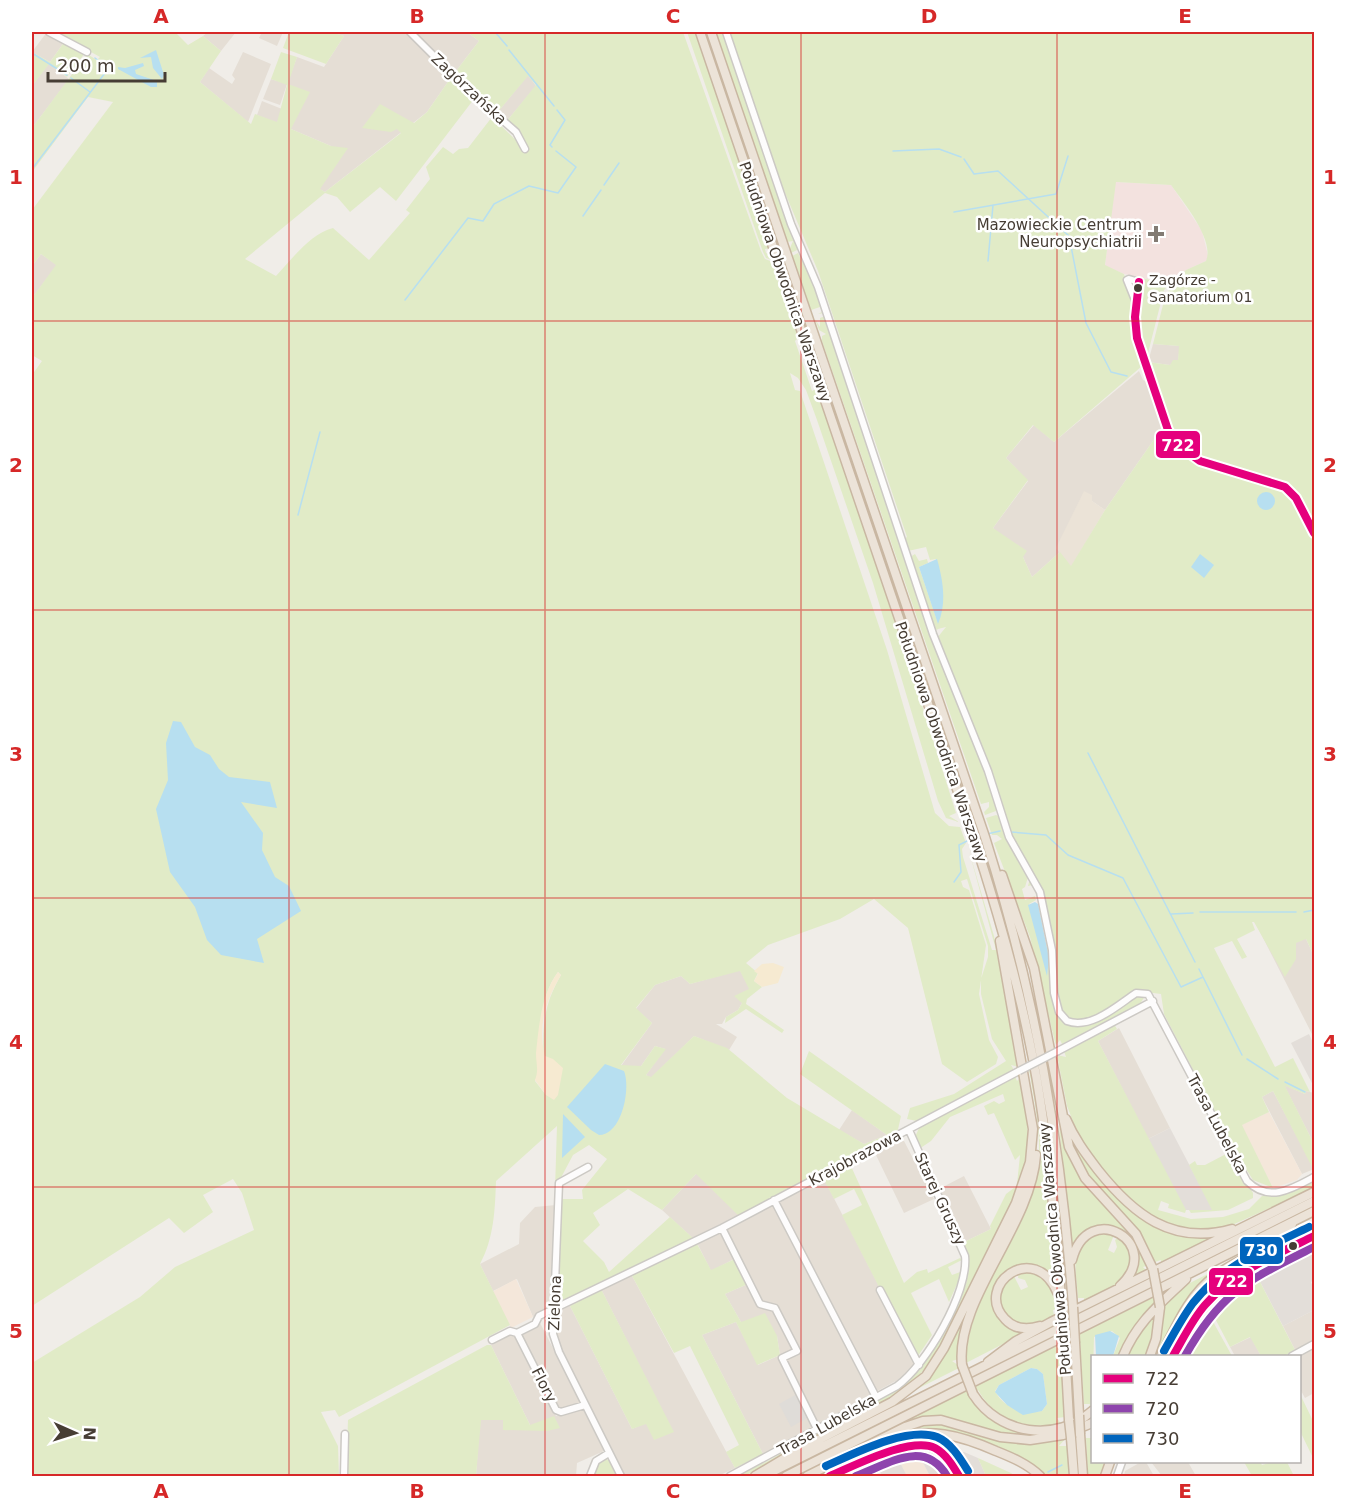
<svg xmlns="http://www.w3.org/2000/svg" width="1346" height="1508" font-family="'DejaVu Sans',sans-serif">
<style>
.residential{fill:#e5ded5}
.commercial{fill:#f4e7da}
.industrial{fill:#e3ded9}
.education{fill:#ebe3d7}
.medical{fill:#f3e2df}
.green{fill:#e1ebc7;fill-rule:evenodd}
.sand{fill:#f6ead1}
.parking{fill:#dfdcd8}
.water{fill:#b7dff0}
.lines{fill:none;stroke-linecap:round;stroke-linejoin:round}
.stream{stroke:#b7dff0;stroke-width:1.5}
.minor-casing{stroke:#ccc9c4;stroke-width:9}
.highway-casing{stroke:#c9b7a2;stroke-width:11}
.minor{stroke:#fdfcfc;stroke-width:6}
.highway{stroke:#ece3d8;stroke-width:8}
.minor-bridge-casing{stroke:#ccc9c4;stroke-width:9;stroke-linecap:butt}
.highway-bridge-casing{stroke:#c9b7a2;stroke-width:11;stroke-linecap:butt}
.minor-bridge{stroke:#fdfcfc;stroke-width:6}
.highway-bridge{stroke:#ece3d8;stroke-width:8}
.bus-1-casing{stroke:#fff;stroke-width:12}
.bus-2-casing{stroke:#fff;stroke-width:12}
.bus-3-casing{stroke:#fff;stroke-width:12}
.bus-1{stroke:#e5007d;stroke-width:8}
.bus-2{stroke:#8e44ad;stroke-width:8}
.bus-3{stroke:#0065bd;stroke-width:8}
.grid{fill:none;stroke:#d62828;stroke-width:1.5;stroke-opacity:0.55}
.poi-dot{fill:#827b73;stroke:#fff;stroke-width:2}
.bus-dot{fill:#463d34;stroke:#fff;stroke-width:2}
.labels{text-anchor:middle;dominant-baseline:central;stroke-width:5;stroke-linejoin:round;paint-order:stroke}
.bus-label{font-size:14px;fill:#463d34;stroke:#fff;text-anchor:start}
.street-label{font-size:15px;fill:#463d34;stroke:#fff}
.poi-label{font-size:15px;fill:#463d34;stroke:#fff;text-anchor:end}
.line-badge{stroke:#fff;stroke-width:2}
.badge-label{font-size:16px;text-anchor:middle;font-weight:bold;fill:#fff}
.neatline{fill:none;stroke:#d62828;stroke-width:2}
.grid-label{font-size:20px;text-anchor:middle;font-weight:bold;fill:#d62828}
</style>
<rect width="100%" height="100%" fill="#f0ede8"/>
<path class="residential" d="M47,32L65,41L50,62L32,52Z
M208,32H236L221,51L203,36Z
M262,32H283L277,46L259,38Z
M331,32H404L452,76L427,112L325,192L319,189L331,146L291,129L287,84L297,57L324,67L344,36Z
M414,32H467L479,41L456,71Z
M243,52L271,64L248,122L200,82L209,68L232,84L235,79L232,75Z
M49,63L69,79L32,128V86Z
M528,75L536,86L506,122L497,113Z
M271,79L287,84L280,105L263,99Z
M262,101L282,109L277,123L257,115Z
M41,254L57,265L32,298V266Z
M1153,344L1180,346L1178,360L1170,365L1148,362Z
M1139,371L1143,380L1149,383L1164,425L1105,510L1092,501L1067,529L1057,548L1060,552L1032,577L1023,557L993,528L1028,481L1006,458L1034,425L1054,442Z
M1255,922L1306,939L1314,956V1038Z
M740,970L750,989L738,1010L726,1017L722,1024H716L737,1037L729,1050L694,1036L651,1078L646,1075L665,1049L655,1046L641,1066H621L652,1023L636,1009L655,985L681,976L690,984Z
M1119,1028L1170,1128L1148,1139L1098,1041Z
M1284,1085L1305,1094L1306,1091L1314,1093V1144Z
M1273,1091L1314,1169L1302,1174L1262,1097Z
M852,1110L887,1135L864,1144L839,1130Z
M900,1141H904L934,1199L904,1213L875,1153Z
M696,1174L822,1175L881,1290L915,1363L901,1378L763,1454L702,1335L736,1322L758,1365L780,1355L777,1336L741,1322L725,1294L750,1283L736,1258L711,1271L696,1241L662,1210Z
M964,1176L991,1229L964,1242L939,1189Z
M556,1205L553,1304L551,1308L533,1317L517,1279L493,1291L480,1264L519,1244L520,1223L535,1207Z
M631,1274L735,1468L718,1476H625L556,1344L557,1312L570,1306L632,1429L646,1423L673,1432L601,1289Z
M1314,1310V1341L1296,1352L1283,1326Z
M540,1323L581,1402L580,1403L558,1410L520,1334Z
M514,1333L556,1416L583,1409L604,1451L577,1463L576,1476H476L480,1420L503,1419V1430L530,1425L491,1345Z
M1251,1337L1261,1356H1235L1230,1347Z
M1314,1348V1393L1305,1398L1300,1389L1298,1356Z
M1141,1462H1146L1154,1476H1124L1125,1471Z
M1151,1462H1188L1196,1476H1162Z"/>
<path class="commercial" d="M1269,1112L1302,1174L1297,1180L1273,1188L1241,1125Z
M516,1279L533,1317L511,1328L492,1292Z
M916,1448L930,1476H907L896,1455Z"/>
<path class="industrial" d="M1309,1034L1314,1045V1087L1291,1043Z
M1170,1128L1213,1210H1185L1148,1139Z
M1314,1246V1280L1311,1282L1314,1289V1310L1283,1326L1256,1274Z
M931,1451L941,1458L954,1476H930L920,1457Z
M964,1452L978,1458L986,1476H964L953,1454Z
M896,1455L907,1476H882L875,1463Z"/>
<path class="education" d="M1084,491L1092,495V501L1105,510L1071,567L1056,548Z"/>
<path class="medical" d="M1115,182L1171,185L1202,231L1208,256L1206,261L1186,270L1170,284L1124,274L1105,266Z"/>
<path class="green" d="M55,32H175L188,45L203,36L221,51L200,82L251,124L255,114L277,122L287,85L271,79L281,52L297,57L288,84L310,92L291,129L331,146L348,148L320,189L325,192L401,133L397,129L391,132L362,128L380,104L414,123L427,112L452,76L474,99L396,201L380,187L350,212L337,197L325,193L245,259L276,276C292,259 310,234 333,228L369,260L410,213L406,210L430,179L426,167L443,147L453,154L459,149L468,148L492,117L522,146L524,140L506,122L536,85L528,76L497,113L456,71L479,41L467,32H683L761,251L765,259L773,262L799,337L795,341L812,391L816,389L801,343L891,607L956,813L949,816L959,822L946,818L938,801L873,583L817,420L806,390L798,378L790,373L795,390L800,391L887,650L935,813L949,826L960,827L966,843L962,849L963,857L992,950H996L969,851L994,936L1019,1067L1011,1065L1014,1070L917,1121L907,1119L910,1108L954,1094L1006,1061L992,1039L981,994V979L988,957V946L967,879L961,881L963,887L969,890L986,945L979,994L989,1040L998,1057L996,1064L967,1082L942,1064L908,928L874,899L840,919L768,945L746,963L758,973L754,981L762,987L747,999L746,1004L784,1030L782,1033L746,1009L725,1023L726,1017L738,1010L742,1003L734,996L749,989L740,971L690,984L681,976L655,985L636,1008L652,1023L621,1065L641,1066L655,1046L666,1049L646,1075L651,1077L694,1036L727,1048L787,1098L864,1144L887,1135L800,1074L809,1051L901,1116L897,1134L900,1141L850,1164L904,1283L917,1272L927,1269L928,1273L960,1258L962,1260L948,1267L952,1275L963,1271L949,1302L939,1279L911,1293L932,1335L916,1359L842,1215L862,1205L854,1189L834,1199L822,1176L741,1218L696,1174L662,1210L628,1189L593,1213L600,1225L583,1241L604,1262L609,1272L670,1217L694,1239L557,1306L560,1199H583L582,1190L607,1159L589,1145L573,1155L555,1189L557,1126L496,1181C495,1210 494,1238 480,1264L510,1325L339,1417L335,1410L321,1412L338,1446L339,1476H32V1363L140,1297L175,1267L254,1230L242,1193L233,1179L203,1195L213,1212L184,1233L169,1218L32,1306V375L42,361L32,355V298L56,265L41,254L32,266V210L113,102L88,97L32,172V128L87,54L97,60L100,57ZM558,972L561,975C536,1017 544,1049 546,1095L535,1081L539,1071C541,1038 537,1000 558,972Z
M289,32H331L344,36L326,64L283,48Z
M687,32H696L769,248L765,249L766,253L771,255L772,260L766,258L763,252Z
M704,32L713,50L780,248H778Z
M715,32H724L799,249L791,253L790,248L793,241L787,242Z
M730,32H1314V528L1295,492L1288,486C1262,475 1234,472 1208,462C1167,445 1160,400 1148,362L1170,365L1173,360H1178L1179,346L1153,344L1166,293L1173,287L1170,284L1164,290L1146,361L1137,325L1140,296L1143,295L1141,278L1170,284L1186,270L1206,261C1215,240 1183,202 1171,185L1116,182L1105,265L1124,274L1132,299L1133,330L1142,366L1054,442L1033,425L1006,458L1028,480L993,528L1027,551L1023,557L1032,577L1060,552L1071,566L1105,510L1164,425C1179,464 1221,474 1259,482C1268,484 1283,487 1289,494C1300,505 1307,524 1314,538V956L1306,939L1296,943V959L1285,977L1254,922H1252L1255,930L1237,939L1247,957L1242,959L1232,941L1214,948L1275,1067L1293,1058L1310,1092L1306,1091L1305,1094L1285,1086L1314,1144L1312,1167L1273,1091L1262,1097L1269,1112L1242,1125L1273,1188L1253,1180L1239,1158L1164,1014L1161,994L1137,991C1116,1006 1097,1018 1071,1021L1062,1013L1055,990L1054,944L1041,889L1016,851L937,638L946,627L934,630L910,557L915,554L919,561L927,559L928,563L919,567L938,623L936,559L930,560L926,547L908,551L904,539L907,537L818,271L780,181Z
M65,41L85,53L67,77L49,64L32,86V52L50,62Z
M798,253L816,287L824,313L818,314L822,312L820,307L811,310L792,256Z
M825,316L978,752L996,807V811L985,815L984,812L989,807V802L981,804L822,341V336L826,334L819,330L815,319L820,327V318Z
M853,462L971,812H969L850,463Z
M996,815L1000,817L1010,845L1029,874L1025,887L1022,889L1025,900L1035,896L1036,900L1029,904L1047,973C1050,945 1042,912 1033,885L1028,886L1029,882L1031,881L1040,898L1062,1020C1079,1035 1118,1005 1136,995L1145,996L1140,1004L1062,1044L1060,1040L1056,1045L1055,1042L1030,937L994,843L1002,839L997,835H992L986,818Z
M980,843H982C1005,913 1023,984 1037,1058L1014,960Z
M1114,1024L1117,1029L1098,1041L1186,1210L1185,1213L1168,1208L1169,1204L1161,1201L1158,1210L1191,1219L1223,1217L1249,1209L1262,1196L1285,1194L1314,1179V1188L1230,1226L1192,1230L1156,1219L1123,1194L1081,1142L1067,1106L1057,1055L1066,1057L1064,1051Z
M1031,1069L1049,1188L1057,1284C1046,1262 1011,1256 999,1280C985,1305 999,1329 1026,1332L966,1363C967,1295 1022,1244 1036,1179C1044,1143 1035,1106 1029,1070Z
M1015,1076L1017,1081L1020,1078C1029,1123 1031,1139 1020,1184H1017L1020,1155L1015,1160L994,1113L988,1115L984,1106L994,1101L999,1104L1005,1101L1003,1094L950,1117L931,1141L919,1149L915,1137L920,1126Z
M1059,1127L1067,1149L1129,1228L1149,1265L1143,1267L1147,1271L1126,1284L1136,1254L1106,1227L1073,1251Z
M1072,1137C1095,1168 1115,1203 1149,1223L1223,1235L1161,1264V1260L1155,1262C1150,1250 1145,1239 1137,1229C1120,1206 1067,1168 1072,1137Z
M1226,1154H1229L1253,1193V1198L1228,1210L1191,1213L1189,1210H1212L1189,1165L1195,1161L1197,1165H1205Z
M1014,1188L1019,1189L936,1356L906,1390L745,1476H736L770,1460L844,1415L865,1407L904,1383L918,1369L931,1353L966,1284L969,1269L964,1242L991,1229L990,1226L1006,1194Z
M1314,1224V1233C1279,1249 1232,1268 1204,1302C1190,1318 1180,1338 1170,1356H1163L1187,1311L1217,1277Z
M1005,1231L968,1314L959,1359L952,1361L961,1367L917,1389L933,1371Z
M1099,1232L1114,1235L1108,1250L1114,1253L1117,1247L1115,1240L1119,1237L1131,1250L1128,1274C1110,1291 1047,1330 1021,1325C997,1320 994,1287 1014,1276L1021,1290L1028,1287L1025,1280L1018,1278L1019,1272L1041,1274L1056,1296L1057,1309L1053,1310L1054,1316L1084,1301V1298H1078C1076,1266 1068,1251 1099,1232Z
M696,1242L711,1270L737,1258L750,1283L725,1294L741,1322L765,1313L777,1336L780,1355L757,1365L736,1322L702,1335L763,1454L735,1468L726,1452L739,1445L690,1346L674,1353L631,1274Z
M1229,1263L1203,1284L1159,1356H1154L1161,1333L1163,1302L1188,1284Z
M1263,1266L1265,1269L1256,1274L1295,1350L1284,1356H1261L1250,1337L1230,1347L1208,1305L1237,1279L1241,1284L1240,1278Z
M601,1289L674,1432L654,1440L646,1424L632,1429L570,1306Z
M1156,1296L1157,1301L1134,1327L1120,1356H1113L1120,1338L1112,1331L1094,1337L1092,1407L1088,1411L1090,1404H1084L1080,1341L1060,1350L1065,1417L1057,1418L1061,1424C1027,1429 997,1423 978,1390L970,1394L998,1423L1052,1434L1024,1436L1004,1434L935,1417L796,1476ZM1031,1368L1037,1369L1043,1374L1047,1404L1042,1411C1024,1413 1005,1410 995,1391L999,1385Z
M1206,1309L1232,1356H1176Z
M1157,1311L1147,1356H1128L1141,1331Z
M487,1345H491L530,1425L554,1416L560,1428L547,1431L503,1430V1420H481L476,1476H346L348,1420Z
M964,1381L796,1467L773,1476Z
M1300,1394L1314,1423V1460L1300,1431Z
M924,1424C976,1423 1010,1453 1066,1438L1059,1446H1067L1069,1476H1045L1038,1470C993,1448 952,1422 900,1433Z
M1086,1438H1092V1462H1108L1103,1476H1088Z
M978,1458L1011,1473L1015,1476H986Z
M606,1459L612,1462L619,1476H593L599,1464Z
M1244,1462H1260L1262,1465L1272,1462H1287L1294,1476H1252Z"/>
<path class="sand" d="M773,963L784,967L778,983L762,987L754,981L758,974L754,971L762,964Z
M558,972L561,975C546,1000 537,1027 545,1056L553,1059L563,1068L558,1095L554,1100L546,1095L535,1080C539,1070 536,1064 536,1053C539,1025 541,995 558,972Z"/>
<path class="parking" d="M797,1394L809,1417L791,1427L779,1404Z"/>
<path class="water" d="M156,50L164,75L162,79L153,68L151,57L140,58Z
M143,63L144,66L135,70L136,74L157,81V87H151L118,69V67L125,68Z
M1257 501a9 9 0 1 1 18 0a9 9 0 1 1-18 0Z
M1200,554L1214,565L1204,578L1191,567Z
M937,559C943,580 947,603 938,624L919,567Z
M173,721L181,722L195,747L210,755L219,769L229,777L270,782L277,808L241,802L263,833L262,850L275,877L289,886L301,911L257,939L264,963L221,955L207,940L195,907L170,872L156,809L168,780L166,743Z
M1035,902L1038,904L1049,958L1047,976L1028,905Z
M605,1064L624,1071C631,1088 622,1135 599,1135L591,1130L567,1107Z
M563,1114L585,1137L562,1158Z
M1110,1331L1119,1336L1113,1356H1096L1095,1335Z
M1031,1368L1037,1369L1043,1374L1047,1404L1042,1411L1023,1415L1007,1405L995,1392L999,1385Z"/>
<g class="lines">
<path class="stream" d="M495,32L507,46
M509,50L554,106
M32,53L67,75
M71,78L90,92
M552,147L550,145L565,120L557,110
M893,151L939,149L961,157
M964,159L974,174L998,171L1069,236L1086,323L1111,372L1127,376
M32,169L105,73L107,67L95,58
M604,185L619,163
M954,212L1056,194L1068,156
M583,216L601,190
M988,261L993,205
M405,300L468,218L483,221L494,204L529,186L558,193L576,167L556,151
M298,515L320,432
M1088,753L1195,962
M1011,832L1046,835L1068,855L1123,878L1181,987L1203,977
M987,834L1000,831
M954,882L961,872L959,845L971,839
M1200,912H1296
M1304,912L1314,910
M1171,914L1193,913
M1199,969L1242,1055
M1247,1059L1278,1079
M1285,1082L1305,1092
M1313,1094L1314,1095
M1048,1472L1062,1465"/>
<defs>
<path id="minor" d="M49,32L87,52
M410,32L467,89L516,132L525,149
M726,32L791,224L818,287L933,634L988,771L1009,837L1040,892L1052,950L1054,993L1059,1012L1067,1021C1091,1030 1118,1005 1136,993L1148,994L1247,1181C1269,1203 1292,1189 1314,1177
M1137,305L1127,280L1129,279L1139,282L1135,317L1137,338L1168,430L1178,445L1200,461L1285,487L1296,498L1314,533
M1058,1051L1153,1001
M588,1167L559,1183L553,1334L559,1352L621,1476
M774,1200L876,1397
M722,1228L760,1304L775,1308L797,1351L782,1358L817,1429
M880,1290L919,1365
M517,1333L556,1410L561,1412L585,1405
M492,1340L510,1331L517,1333L535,1324L539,1316L722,1228L1019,1071
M1173,1356C1183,1339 1192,1320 1205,1305C1233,1271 1276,1255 1314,1236
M1292,1356L1314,1344
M344,1476L345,1434
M590,1476L596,1461L609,1453
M730,1476L897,1386C926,1365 969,1292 965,1256L909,1130
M830,1476C846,1469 862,1463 878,1457C916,1441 937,1434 959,1476
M1117,1476L1122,1462"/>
<path id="highway" d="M700,32L978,851C1004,932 1027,1015 1040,1099C1051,1170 1057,1241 1062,1312
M711,32L985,837C1035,993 1061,1144 1073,1307
M1002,875L1034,968L1069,1147L1085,1178L1136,1234L1153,1269
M1066,1119C1074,1138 1085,1153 1098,1170C1133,1214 1172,1246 1232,1229
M1072,1260C1088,1197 1166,1244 1120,1286
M1040,1326C1027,1330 1014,1329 1005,1319C973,1286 1035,1238 1058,1294
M1075,1343L1079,1415
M1065,1348L1069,1420
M1123,1356C1137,1322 1160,1304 1186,1279
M1150,1356L1156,1339L1160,1307
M1161,1356C1176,1327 1188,1296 1215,1276C1243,1255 1268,1253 1292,1224
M988,1362L1016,1341L1051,1322L1314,1192
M962,1365C955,1299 1031,1227 1036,1155
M973,1394C999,1435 1056,1443 1092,1411
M1080,1434L1083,1476
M1071,1438L1074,1476
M890,1439C929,1427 960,1435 996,1451C1011,1457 1028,1464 1040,1476
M755,1476L797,1451L892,1402L926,1376L944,1348L1016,1203L1030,1162L1033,1129L1000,941
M764,1476L1314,1201
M786,1476L1314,1211
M807,1476L905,1427L923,1421L941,1420L1000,1437L1030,1440L1063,1435L1092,1423
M1105,1476L1110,1462"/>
</defs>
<use href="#minor" class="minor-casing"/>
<use href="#highway" class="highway-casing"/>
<use href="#minor" class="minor"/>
<use href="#highway" class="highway"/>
<defs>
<path id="minor-bridge" d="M1019,1071L1058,1051"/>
<path id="highway-bridge" d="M1153,1269L1160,1307
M1073,1307L1075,1343
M1062,1312L1065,1348
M962,1365L973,1394
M1079,1415L1080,1434
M1069,1420L1071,1438"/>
</defs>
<use href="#minor-bridge" class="minor-bridge-casing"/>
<use href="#highway-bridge" class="highway-bridge-casing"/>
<use href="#minor-bridge" class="minor-bridge"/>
<use href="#highway-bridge" class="highway-bridge"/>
<defs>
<path id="bus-1" d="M1139,282L1135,317L1137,338L1168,430L1178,445L1200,461L1285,487L1296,498L1314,533
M1173,1356C1183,1339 1192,1320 1205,1305C1234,1272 1275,1255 1314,1236
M830,1476C854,1466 911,1436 935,1448C946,1454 953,1466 959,1476"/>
<path id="bus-2" d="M1185,1356C1222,1290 1249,1280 1314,1247
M856,1476C889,1464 924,1438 947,1476"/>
<path id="bus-3" d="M1164,1351C1173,1335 1182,1318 1193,1303C1223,1265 1268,1247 1309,1227
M826,1466C853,1454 907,1426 937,1437C951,1443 960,1458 968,1471"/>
</defs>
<use href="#bus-1" class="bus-1-casing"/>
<use href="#bus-2" class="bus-2-casing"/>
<use href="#bus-3" class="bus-3-casing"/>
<use href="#bus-1" class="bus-1"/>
<use href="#bus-2" class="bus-2"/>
<use href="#bus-3" class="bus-3"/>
</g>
<path class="grid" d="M289,32V1476M545,32V1476M801,32V1476M1057,32V1476M32,321H1314M32,610H1314M32,898H1314M32,1187H1314"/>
<path class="poi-dot" d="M1153 225h6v6h6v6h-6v6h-6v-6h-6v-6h6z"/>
<g class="bus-dot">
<circle cx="1138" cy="288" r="5"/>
<circle cx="1293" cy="1246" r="5"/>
</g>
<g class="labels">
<g class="bus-label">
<text x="1149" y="280">Zagórze -<tspan x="1149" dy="17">Sanatorium 01</tspan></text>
</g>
<g class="street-label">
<text transform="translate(469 89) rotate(43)">Zagórzańska</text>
<text transform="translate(785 282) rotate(71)">Południowa Obwodnica Warszawy</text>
<text transform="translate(941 742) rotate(71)">Południowa Obwodnica Warszawy</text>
<text transform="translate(1217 1124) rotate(62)">Trasa Lubelska</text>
<text transform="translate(855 1158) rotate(-28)">Krajobrazowa</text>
<text transform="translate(940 1199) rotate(65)">Starej Gruszy</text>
<text transform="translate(1055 1249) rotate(-95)">Południowa Obwodnica Warszawy</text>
<text transform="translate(555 1303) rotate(-88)">Zielona</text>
<text transform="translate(544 1385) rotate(63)">Flory</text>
<text transform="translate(827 1425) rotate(-29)">Trasa Lubelska</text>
</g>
<g class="poi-label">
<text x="1142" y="225">Mazowieckie Centrum<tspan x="1142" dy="17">Neuropsychiatrii</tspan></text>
</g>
</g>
<g class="line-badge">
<rect x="1155" y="430" width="46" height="29" rx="6" fill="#e5007d"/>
<rect x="1239" y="1236" width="45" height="29" rx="6" fill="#0065bd"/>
<rect x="1208" y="1267" width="46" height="29" rx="6" fill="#e5007d"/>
</g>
<g class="badge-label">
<text x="1178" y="451">722</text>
<text x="1261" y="1256">730</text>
<text x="1231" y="1287">722</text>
</g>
<rect width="1346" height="1508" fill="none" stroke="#ffffff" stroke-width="66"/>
<rect x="1091" y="1355" width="210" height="108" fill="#ffffff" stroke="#b5b1ae" stroke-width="1.5"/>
<rect x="1103" y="1374" width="30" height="9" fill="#e5007d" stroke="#b5b1ae" stroke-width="1.5"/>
<text x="1145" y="1385" font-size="18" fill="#463d34">722</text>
<rect x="1103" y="1404" width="30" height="9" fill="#8e44ad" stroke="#b5b1ae" stroke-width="1.5"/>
<text x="1145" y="1415" font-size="18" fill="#463d34">720</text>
<rect x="1103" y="1434" width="30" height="9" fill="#0065bd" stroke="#b5b1ae" stroke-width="1.5"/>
<text x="1145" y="1445" font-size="18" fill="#463d34">730</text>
<g transform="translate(75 1433) rotate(93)" stroke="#ffffff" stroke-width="4.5" paint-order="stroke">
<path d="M0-4.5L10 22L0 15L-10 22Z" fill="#463d34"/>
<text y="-9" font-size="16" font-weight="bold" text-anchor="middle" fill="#463d34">N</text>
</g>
<path d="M48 72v9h117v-9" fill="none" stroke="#463d34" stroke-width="3"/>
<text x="57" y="72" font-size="18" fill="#463d34" stroke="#ffffff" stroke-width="4.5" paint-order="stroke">200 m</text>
<rect x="33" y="33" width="1280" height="1442" class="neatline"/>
<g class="grid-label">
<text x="161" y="23">A</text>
<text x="417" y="23">B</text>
<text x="673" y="23">C</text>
<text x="929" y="23">D</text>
<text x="1185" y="23">E</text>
<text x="16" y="184">1</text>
<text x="1330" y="184">1</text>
<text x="16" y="472">2</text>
<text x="1330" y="472">2</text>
<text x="16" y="761">3</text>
<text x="1330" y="761">3</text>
<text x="16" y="1049">4</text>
<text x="1330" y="1049">4</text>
<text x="16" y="1338">5</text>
<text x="1330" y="1338">5</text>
<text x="161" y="1498">A</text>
<text x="417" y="1498">B</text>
<text x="673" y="1498">C</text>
<text x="929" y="1498">D</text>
<text x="1185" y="1498">E</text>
</g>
</svg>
